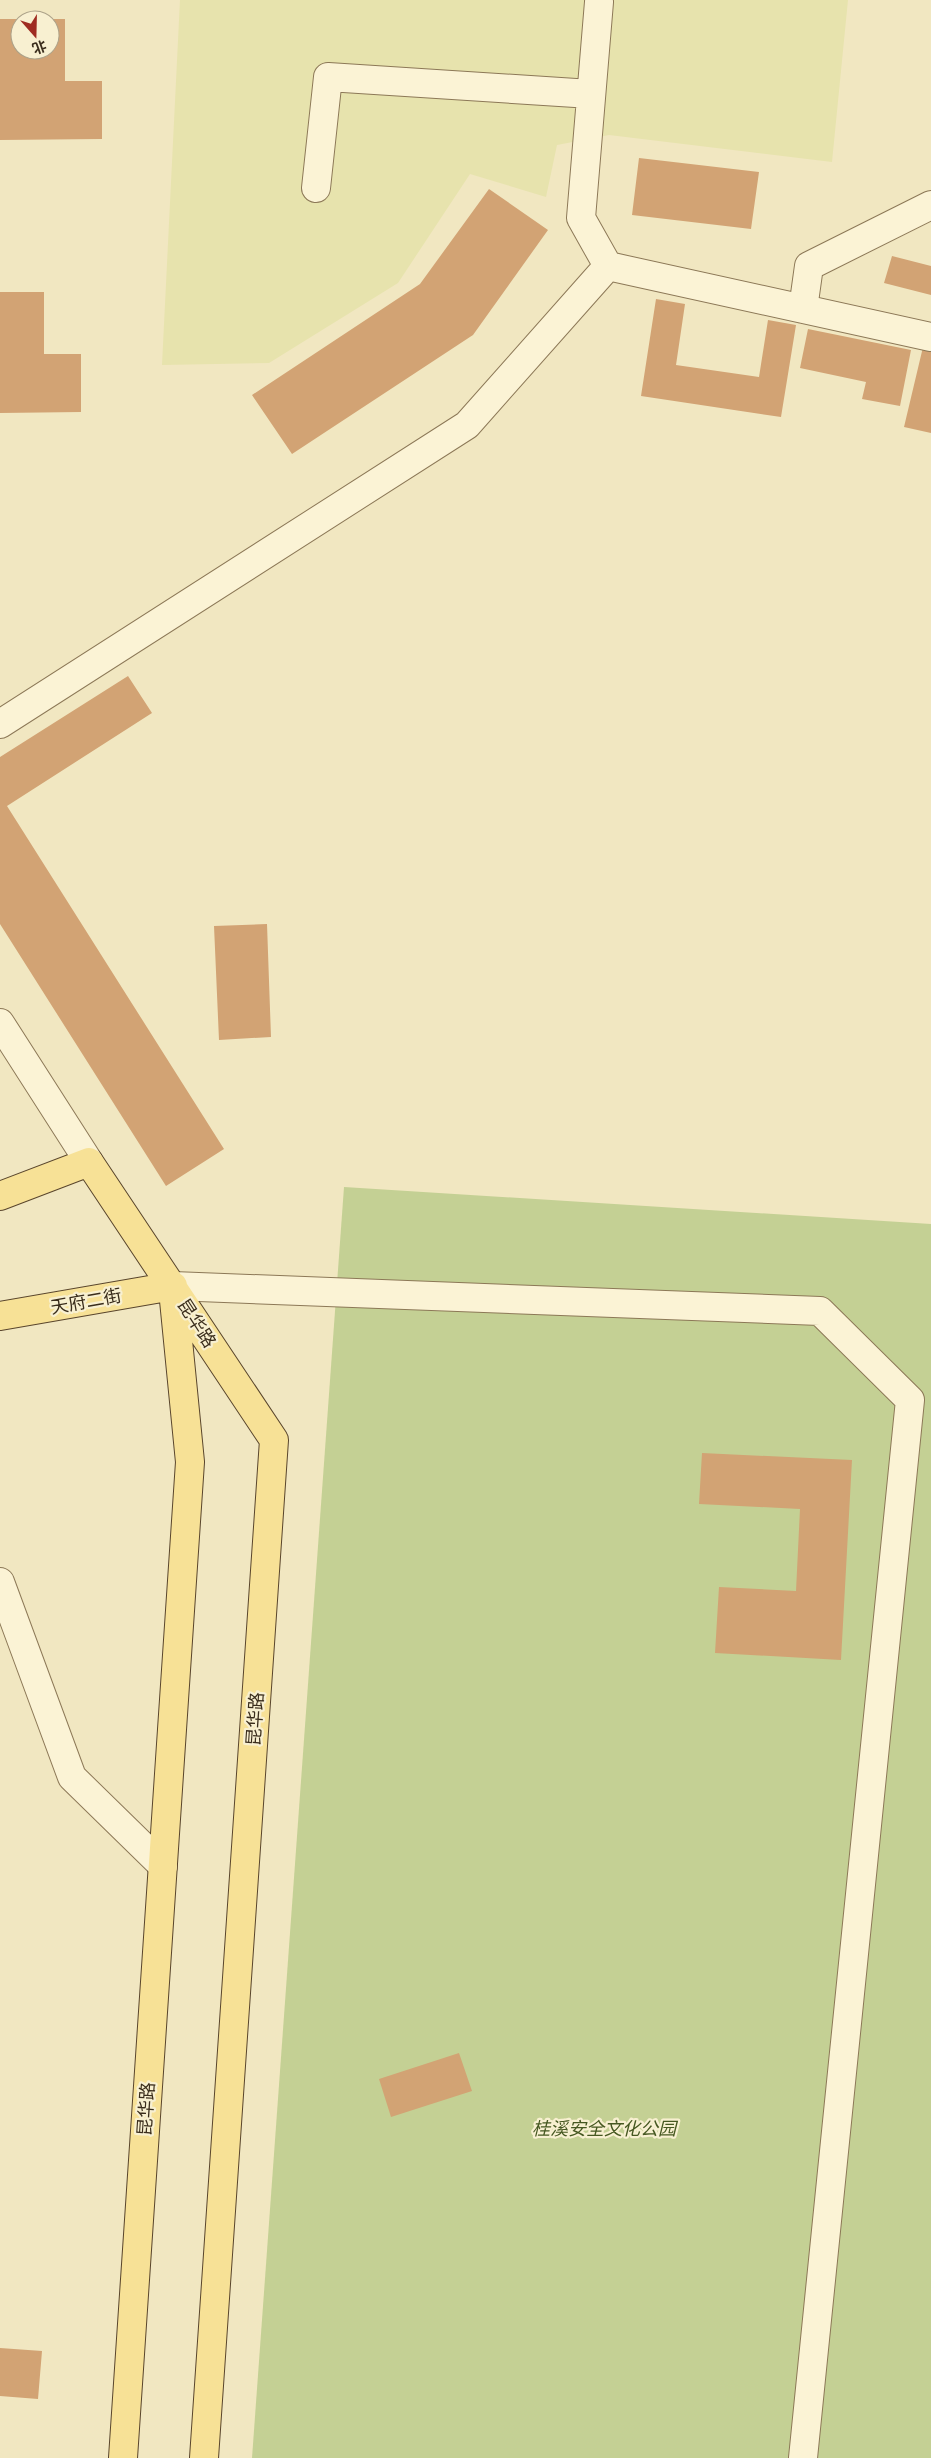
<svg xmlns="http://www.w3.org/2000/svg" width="931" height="2458" font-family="'Roboto Serif','Noto Sans SC',serif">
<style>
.farmland{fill:#e7e3ad}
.green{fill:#c4d094}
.building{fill:#d2a374}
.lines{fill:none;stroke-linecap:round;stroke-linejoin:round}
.minor-casing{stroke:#8c7857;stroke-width:30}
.major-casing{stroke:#59452c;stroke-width:30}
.minor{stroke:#fbf3d5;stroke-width:28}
.major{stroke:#f7e196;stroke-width:28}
.labels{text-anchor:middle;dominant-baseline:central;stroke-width:4.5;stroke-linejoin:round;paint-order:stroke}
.street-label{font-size:18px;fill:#3a2d1c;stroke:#f8f0d1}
.park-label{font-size:18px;font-style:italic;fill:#465821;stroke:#f8f0d1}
</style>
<rect width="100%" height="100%" fill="#f1e7c1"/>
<path class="farmland" d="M180,0H848L832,162L609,135L557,145L546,197L470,174L398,283L269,363L162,365Z"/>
<path class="green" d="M344,1187L931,1224V2458H252Z"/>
<path class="building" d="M0,19H20V50H50V19H65V81H102V139L0,140Z
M639,158L759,172L751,229L632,215Z
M489,189L548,230L473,335L292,454L252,395L420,284Z
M892,256L931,266V295L884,283Z
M0,292H44V354H81V412L0,413Z
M656,299L685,304L676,365L759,377L768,320L796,325L781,417L641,396Z
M808,329L911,350L900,406L862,399L866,382L800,368Z
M923,347L931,349V433L904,427Z
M128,676L152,713L7,806L224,1149L166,1186L0,924V757Z
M267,924L271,1037L219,1040L214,926Z
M702,1453L852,1460L841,1660L715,1653L719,1587L796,1591L800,1509L699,1504Z
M459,2053L472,2091L391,2117L379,2079Z
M0,2348L42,2351L38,2399L0,2396Z"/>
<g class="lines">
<defs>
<path id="minor" d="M599,2L581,218L608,266
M316,188L328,77L591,94
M803,309L809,266L931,205
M0,724L467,425L608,266L931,337
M0,1023L89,1162
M173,1286L820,1311L910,1400L803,2458
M0,1582L72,1777L163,1866"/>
<path id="major" d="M0,1196L89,1162L274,1440L204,2458
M0,1316L173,1286
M123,2458L190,1462L173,1290"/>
</defs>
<use href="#minor" class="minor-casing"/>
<use href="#major" class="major-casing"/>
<use href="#minor" class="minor"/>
<use href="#major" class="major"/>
</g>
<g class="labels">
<g class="street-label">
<text transform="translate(86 1301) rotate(-10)">天府二街</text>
<text transform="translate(197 1323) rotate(57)">昆华路</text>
<text transform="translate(255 1719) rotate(-86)">昆华路</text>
<text transform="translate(146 2109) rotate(-86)">昆华路</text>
</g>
<g class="park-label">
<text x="604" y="2128">桂溪安全文化公园</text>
</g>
</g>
<g transform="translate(35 35) rotate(160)"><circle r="24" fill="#f8f0d1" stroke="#aca289"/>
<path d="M0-4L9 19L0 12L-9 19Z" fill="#9f2c22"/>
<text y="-8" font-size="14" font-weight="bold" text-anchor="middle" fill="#3a2d1c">北</text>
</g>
</svg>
